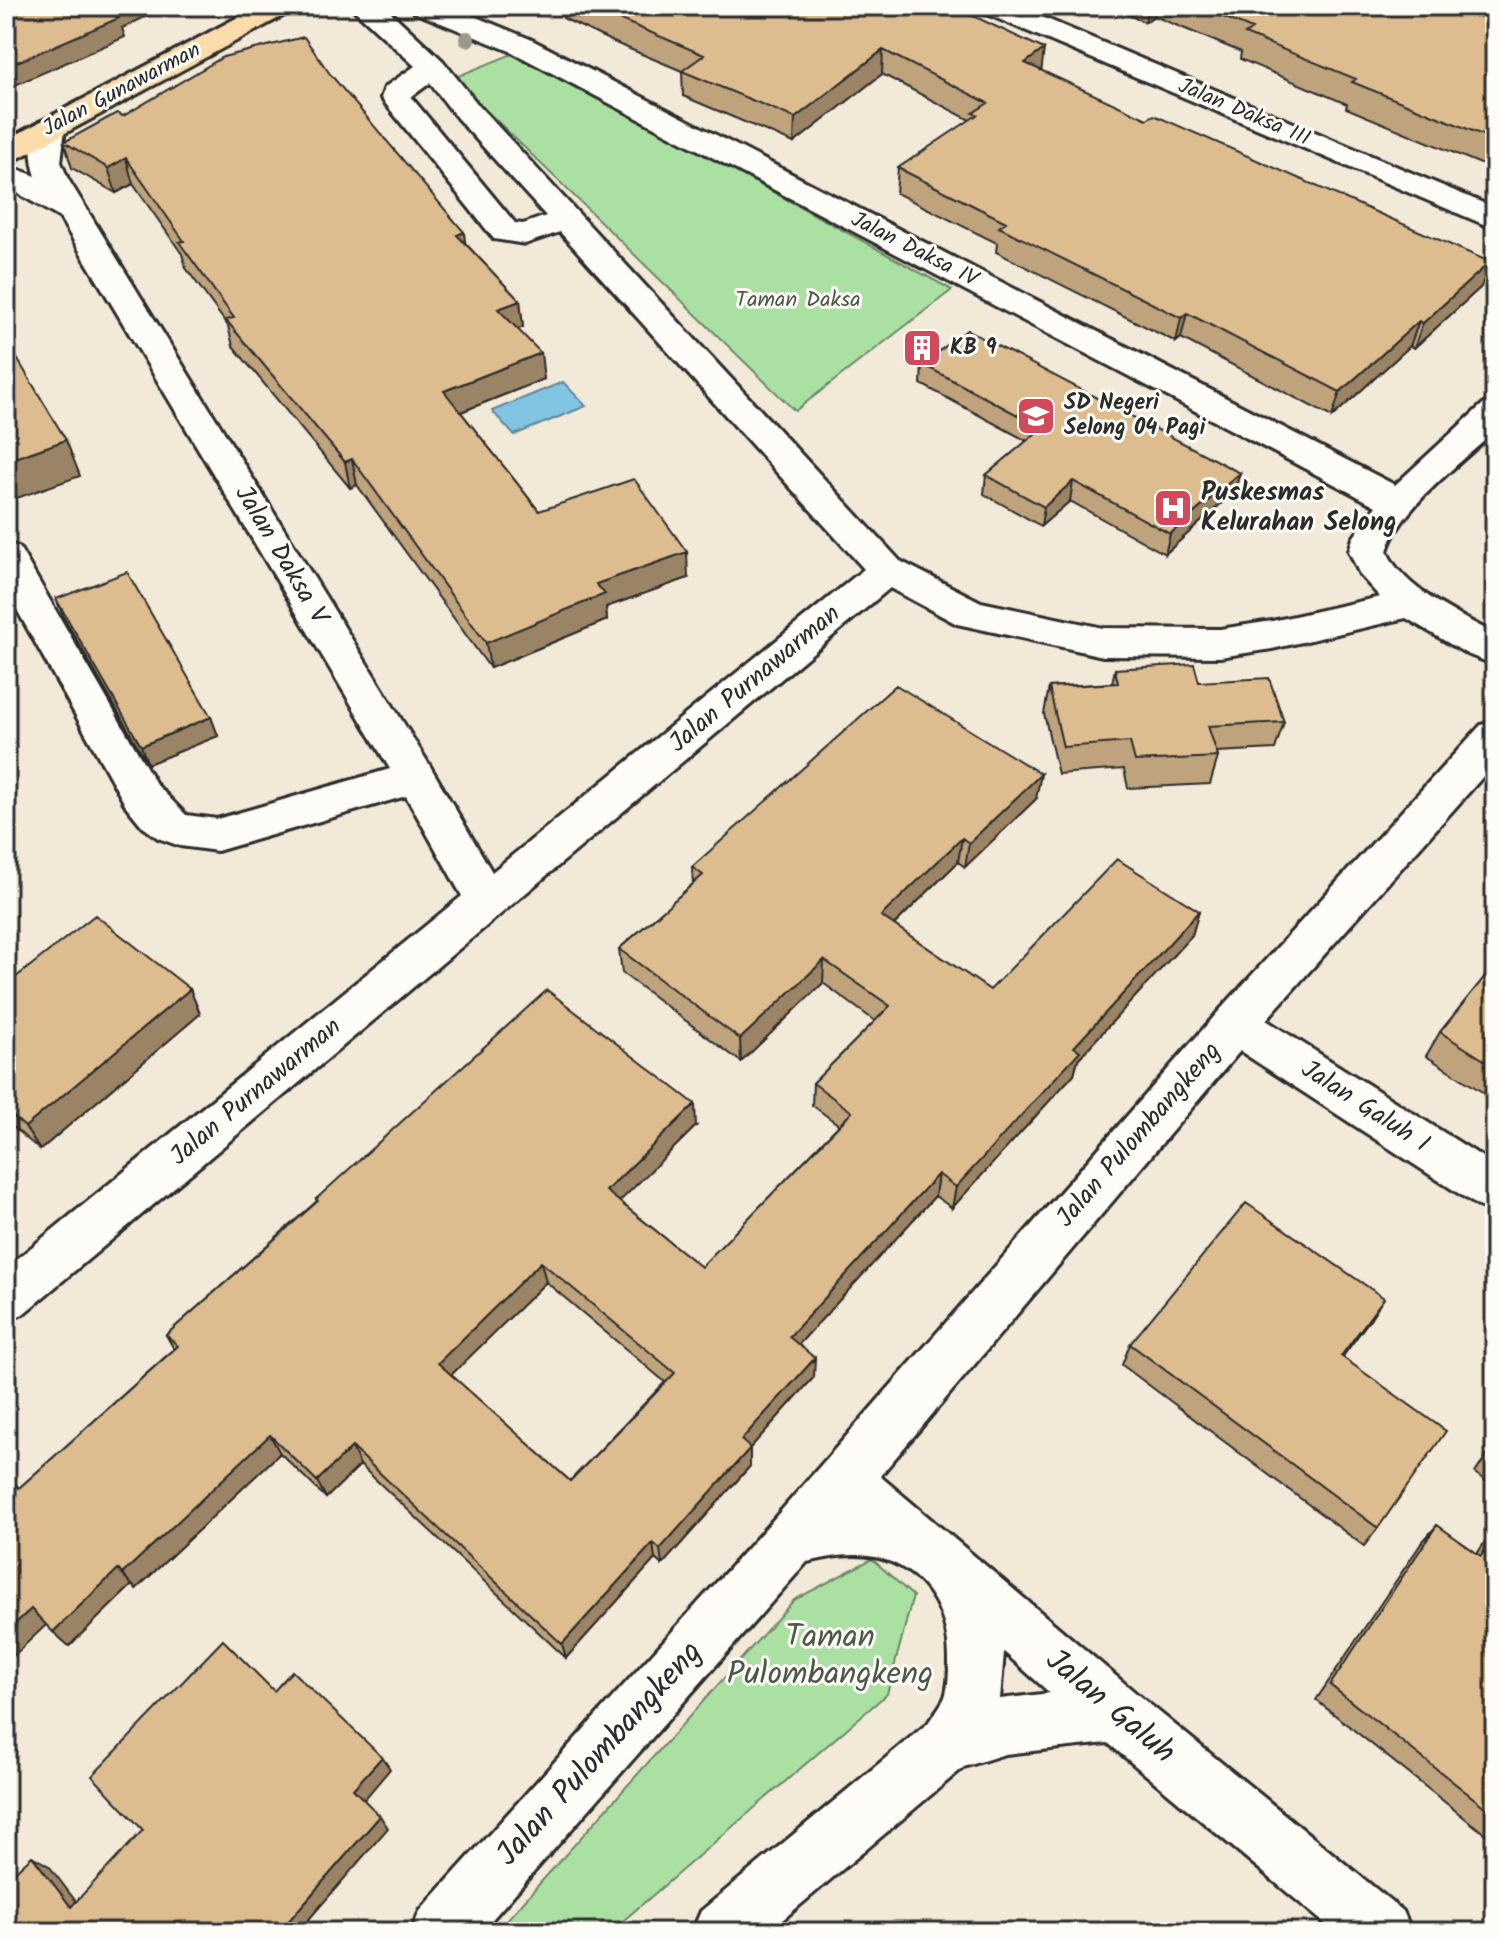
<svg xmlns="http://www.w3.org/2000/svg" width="1501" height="1938" font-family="Kalam,sans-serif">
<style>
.green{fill:#abe0a3;stroke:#6b8667;stroke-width:2}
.water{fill:#81c5e2;stroke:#5f8799;stroke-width:2}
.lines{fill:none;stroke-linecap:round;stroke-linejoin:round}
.minor-casing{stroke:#2b2b2b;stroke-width:6}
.major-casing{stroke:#2b2b2b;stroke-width:6}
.minor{fill:#fdfcf7;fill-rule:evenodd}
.major{fill:#fbdcab;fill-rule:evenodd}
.tree{fill:#979989}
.wall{fill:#bea37c;stroke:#2b2b2b;stroke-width:2;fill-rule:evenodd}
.shaded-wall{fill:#9b8465;stroke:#2b2b2b;stroke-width:2}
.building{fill:#ddbd90;stroke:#2b2b2b;stroke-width:2;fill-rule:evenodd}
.labels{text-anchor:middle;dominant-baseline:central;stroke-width:6;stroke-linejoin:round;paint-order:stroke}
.far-street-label{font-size:22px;fill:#2b2b2b;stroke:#fdfcf7}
.far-park-label{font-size:22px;fill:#4b5849;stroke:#fdfcf7}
.far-poi-label{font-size:22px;font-weight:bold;fill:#2b2b2b;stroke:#fdfcf7;text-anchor:start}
.poi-label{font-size:26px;font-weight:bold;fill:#2b2b2b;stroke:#fdfcf7;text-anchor:start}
.street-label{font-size:26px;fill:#2b2b2b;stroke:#fdfcf7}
.near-park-label{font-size:32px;fill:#4b5849;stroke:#fdfcf7}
.near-street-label{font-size:32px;fill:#2b2b2b;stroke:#fdfcf7}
</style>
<rect width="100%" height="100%" fill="#f3e9d8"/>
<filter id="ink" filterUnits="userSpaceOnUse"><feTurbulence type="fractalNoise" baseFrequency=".0125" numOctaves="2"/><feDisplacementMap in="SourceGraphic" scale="16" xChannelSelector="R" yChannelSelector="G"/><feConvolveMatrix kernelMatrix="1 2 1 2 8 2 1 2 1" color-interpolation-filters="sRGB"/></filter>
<g filter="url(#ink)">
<path class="green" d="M517,52L952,290L795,411L453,78Z
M872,1559L913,1596L887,1694L610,1932H496L794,1600Z"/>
<path class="water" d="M563,382L586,406L514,435L492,411Z"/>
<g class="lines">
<defs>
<path id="minor" d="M350,6H384L443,61L479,106L900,561L981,602L1103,628L1220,629L1272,621L1380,597L1360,575L1349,551L1353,538L1376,506L510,51L414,12L410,6H449L530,39L1395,485L1483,404L1495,401V431C1463,461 1399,509 1387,551C1401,588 1461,616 1495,634V665L1467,654L1406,618L1272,649L1220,657L1103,656L957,624L890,588L23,1314L6,1321V1268L462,896L406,796L217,851L180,846L158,838L143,827L126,806L6,590V543L19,547L156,784L186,815L217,819L390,769L60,218L6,186V165L36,176C30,160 29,136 39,122L50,119L61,122L65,128L61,162L68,179L430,766L492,872L864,569L560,232L525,244L494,239L381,98L385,87L415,66ZM430,83L457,118L546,216L523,224L515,223L411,97Z
M978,6H1016L1495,208V229L982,12Z
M1495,721V763L1266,1020L1495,1165V1212L1478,1206L1240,1051L880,1476L1137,1694L1403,1911L1412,1932H1335L1108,1743L1005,1754L964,1767L768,1932H692L701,1911L928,1723C933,1715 941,1706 945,1697C949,1685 949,1671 949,1659C949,1612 925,1568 875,1557C852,1552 829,1557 807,1562L481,1932H411L420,1911L772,1521L1219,1011L1481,725ZM1004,1652L1050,1693L1000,1699Z"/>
<path id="major" d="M259,6H294L290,12L17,159L6,161V140Z"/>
</defs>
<use href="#minor" class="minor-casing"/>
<use href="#major" class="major-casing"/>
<use href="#minor" class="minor"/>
<use href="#major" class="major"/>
</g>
<circle class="tree" cx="467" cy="39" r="8"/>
<path class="wall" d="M551,6H952L1041,71L1481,287L1414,348L1410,346L1332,417L1181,338L1176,342L996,252L997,243L896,193L898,168L970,120L882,74L794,143L683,96L682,71L613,42L563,18V11Z
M1106,6H1495V170L1346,108L1347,104L1240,59L1241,52L1154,16L1145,22Z
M330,74L465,243L520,301L523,327L518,329L544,379L461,412L539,511L688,578L606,607L607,620L490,668L357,485L350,488L233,346L228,326L186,268L182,254L133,184L116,193L72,168L64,142L123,116Z
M922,364L1240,473L1234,492L1165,554L1070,501L1041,526L984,494L986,475L1027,441L921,384Z
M56,599L211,717L218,736L148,764L64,618Z
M1115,669L1199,682L1284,722L1275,749L1217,752L1218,757L1210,784L1128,788L1124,769L1058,774L1044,714L1049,687L1112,683Z
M1036,799L965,867L958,862L894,925L990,990L1199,911L1192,935L1078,1059L1074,1074L952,1208L935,1196L798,1345L814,1377L750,1448V1466L662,1565L655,1559L566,1658L360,1465L326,1498L280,1453L136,1589L132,1585L69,1646L46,1624L19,1488L174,1349L166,1335L317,1201L316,1199L696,1126L619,1201L701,1267L839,1125L812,1105L813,1083L875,1021L823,983L741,1062L622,973L619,949L693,884L692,867ZM546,1282L665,1382L570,1481L451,1375Z
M1495,964V1100L1426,1056L1440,1032Z
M6,985L190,989L200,1014L40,1150L6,1121Z
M1370,1319L1342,1357L1378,1528L1364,1546L1122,1365L1130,1344Z
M1495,1443V1488L1475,1473Z
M1437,1525L1477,1554L1495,1526V1842L1316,1700L1422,1542Z"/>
<path class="shaded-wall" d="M122,6H168L122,28L125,37L6,89V67Z
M1148,6H1156L1154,16L1145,22Z
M1044,49L1041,74L1025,63Z
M883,50L882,74L794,143L795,118Z
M126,158L133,184L116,193L108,168Z
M464,232L467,258L457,235Z
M1490,262L1481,287L1414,348L1423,323Z
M520,301L523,327L502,335L498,309Z
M1187,313L1181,338L1176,342L1181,318Z
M1419,321L1410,346L1332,417L1340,392Z
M541,353L544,379L448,417L444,391Z
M66,440L80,476L14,499L6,481V461Z
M352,459L357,485L350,488L345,462Z
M1240,473L1234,492L1165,554L1170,534Z
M1073,481L1070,501L1041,526L1044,507Z
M687,552L688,578L606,607L607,620L490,668L486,643L596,584Z
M211,717L218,736L148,764L141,746Z
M1041,774L1036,799L965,867L969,843Z
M962,838L958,862L878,940L881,916Z
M1199,911L1192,935L1078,1059L1074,1074L952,1208L956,1187L1074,1047Z
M824,960L823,983L741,1062L740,1039Z
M190,989L200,1014L40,1150L25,1127Z
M695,1104L696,1126L609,1212L606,1191Z
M938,1174L935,1196L788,1356L789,1337Z
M541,1262L546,1282L444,1382L438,1363Z
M1384,1298L1370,1319L1328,1377L1341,1356Z
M815,1358L814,1377L741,1458V1440Z
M270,1435L280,1453L136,1589L122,1574Z
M352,1447L360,1465L326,1498L317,1481Z
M750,1448V1466L662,1565L660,1549Z
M653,1543L655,1559L566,1658L562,1644Z
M118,1569L132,1585L69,1646L53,1632Z
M31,1609L47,1624L6,1663V1632Z
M382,1757L390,1769L363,1801L353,1789Z
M380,1816L388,1828L298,1932H279Z
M32,1856L49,1866L87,1916L71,1907Z"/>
<path class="building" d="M6,6H122L109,12L119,18L6,67Z
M588,6H952L1044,49L1025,63L1147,119L1154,115L1490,262L1423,323L1419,321L1340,392L1187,313L1181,318L999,227L1006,222L898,168L977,115L973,113L988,103L883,50L795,118L682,71L704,55Z
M1197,6H1495V140L1352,82L1356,79L1245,34L1252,29Z
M304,37L330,74L464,232L457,235L520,301L498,309L541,353L444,391L539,511L634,479L687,552L596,584L605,594L486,643L352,459L345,462L226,320L234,318L179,242L184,241L126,158L108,168L64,142L117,113L123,116L223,57Z
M967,330L1240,473L1170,534L1073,481L1044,507L986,475L1042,428L922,364Z
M6,340L66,440L6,461Z
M127,572L211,717L141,746L56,599Z
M1194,664L1199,682L1269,678L1284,722L1208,726L1218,757L1135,761L1130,742L1063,747L1049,687L1118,683L1115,669Z
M896,685L1041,774L969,843L962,838L881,916L990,990L1117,859L1199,911L1074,1047L1080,1051L956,1187L938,1174L789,1337L815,1358L741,1440L750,1448L660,1549L653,1543L562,1644L352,1447L317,1481L270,1435L122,1574L118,1569L53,1632L31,1609L6,1632V1482L10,1478L19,1488L178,1346L166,1335L318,1201L316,1199L547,990L695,1104L606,1191L701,1267L852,1112L813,1083L890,1006L824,960L740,1039L619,949L703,875L692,867ZM541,1262L675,1373L570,1481L438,1363Z
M95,915L190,989L25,1127L6,1110V985Z
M1495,964V1067L1440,1032Z
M1246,1203L1384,1298L1341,1356L1446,1431L1378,1528L1130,1344Z
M1437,1525L1481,1556L1495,1535V1815L1330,1685Z
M223,1640L274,1691L292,1671L382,1757L353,1789L380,1816L279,1932H6V1880L32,1856L71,1907L143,1830L92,1776Z"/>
</g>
<defs>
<symbol id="building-square" viewBox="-11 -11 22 22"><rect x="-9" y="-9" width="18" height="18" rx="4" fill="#d1495b" stroke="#fdfcf7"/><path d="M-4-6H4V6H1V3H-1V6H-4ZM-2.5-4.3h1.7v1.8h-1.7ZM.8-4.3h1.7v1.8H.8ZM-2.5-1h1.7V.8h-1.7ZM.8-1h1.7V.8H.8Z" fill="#fff"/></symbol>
<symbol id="school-square" viewBox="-11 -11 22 22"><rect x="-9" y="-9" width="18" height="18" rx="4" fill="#d1495b" stroke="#fdfcf7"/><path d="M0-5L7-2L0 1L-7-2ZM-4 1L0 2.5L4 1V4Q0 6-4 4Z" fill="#fff"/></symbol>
<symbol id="hospital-square" viewBox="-11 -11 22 22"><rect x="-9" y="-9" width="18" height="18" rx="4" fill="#d1495b" stroke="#fdfcf7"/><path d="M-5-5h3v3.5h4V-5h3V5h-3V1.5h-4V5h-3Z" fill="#fff"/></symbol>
</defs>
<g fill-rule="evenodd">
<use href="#building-square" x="900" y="326" width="44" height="44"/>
<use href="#school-square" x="1014" y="394" width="44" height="44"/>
<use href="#hospital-square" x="1151" y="486" width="44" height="44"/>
</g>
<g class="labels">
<g class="far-street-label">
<text transform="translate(122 90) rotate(-28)">Jalan Gunawarman</text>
<text transform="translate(1244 113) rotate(23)">Jalan Daksa III</text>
<text transform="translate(914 250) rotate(27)">Jalan Daksa IV</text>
</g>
<g class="far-park-label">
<text x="798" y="300">Taman Daksa</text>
</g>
<g class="far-poi-label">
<text x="950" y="348">KB 9</text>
<text x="1064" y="403">SD Negeri<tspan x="1064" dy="25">Selong 04 Pagi</tspan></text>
</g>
<g class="poi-label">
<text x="1201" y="493">Puskesmas<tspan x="1201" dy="30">Kelurahan Selong</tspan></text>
</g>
<g class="street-label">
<text transform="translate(281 555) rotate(59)">Jalan Daksa V</text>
<text transform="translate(755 679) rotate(-40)">Jalan Purnawarman</text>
<text transform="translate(256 1092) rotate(-40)">Jalan Purnawarman</text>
<text transform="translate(1365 1107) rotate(33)">Jalan Galuh I</text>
<text transform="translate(1139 1135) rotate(-49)">Jalan Pulombangkeng</text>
</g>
<g class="near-park-label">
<text x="830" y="1637">Taman<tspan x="830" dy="37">Pulombangkeng</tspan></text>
</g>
<g class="near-street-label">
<text transform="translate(1110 1707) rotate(40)">Jalan Galuh</text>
<text transform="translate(600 1754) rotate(-48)">Jalan Pulombangkeng</text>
</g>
</g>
<rect width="1501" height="1938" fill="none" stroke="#fdfcf7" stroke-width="32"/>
<rect x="16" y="16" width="1469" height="1906" fill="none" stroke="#2b2b2b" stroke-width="3" filter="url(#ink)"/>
</svg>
